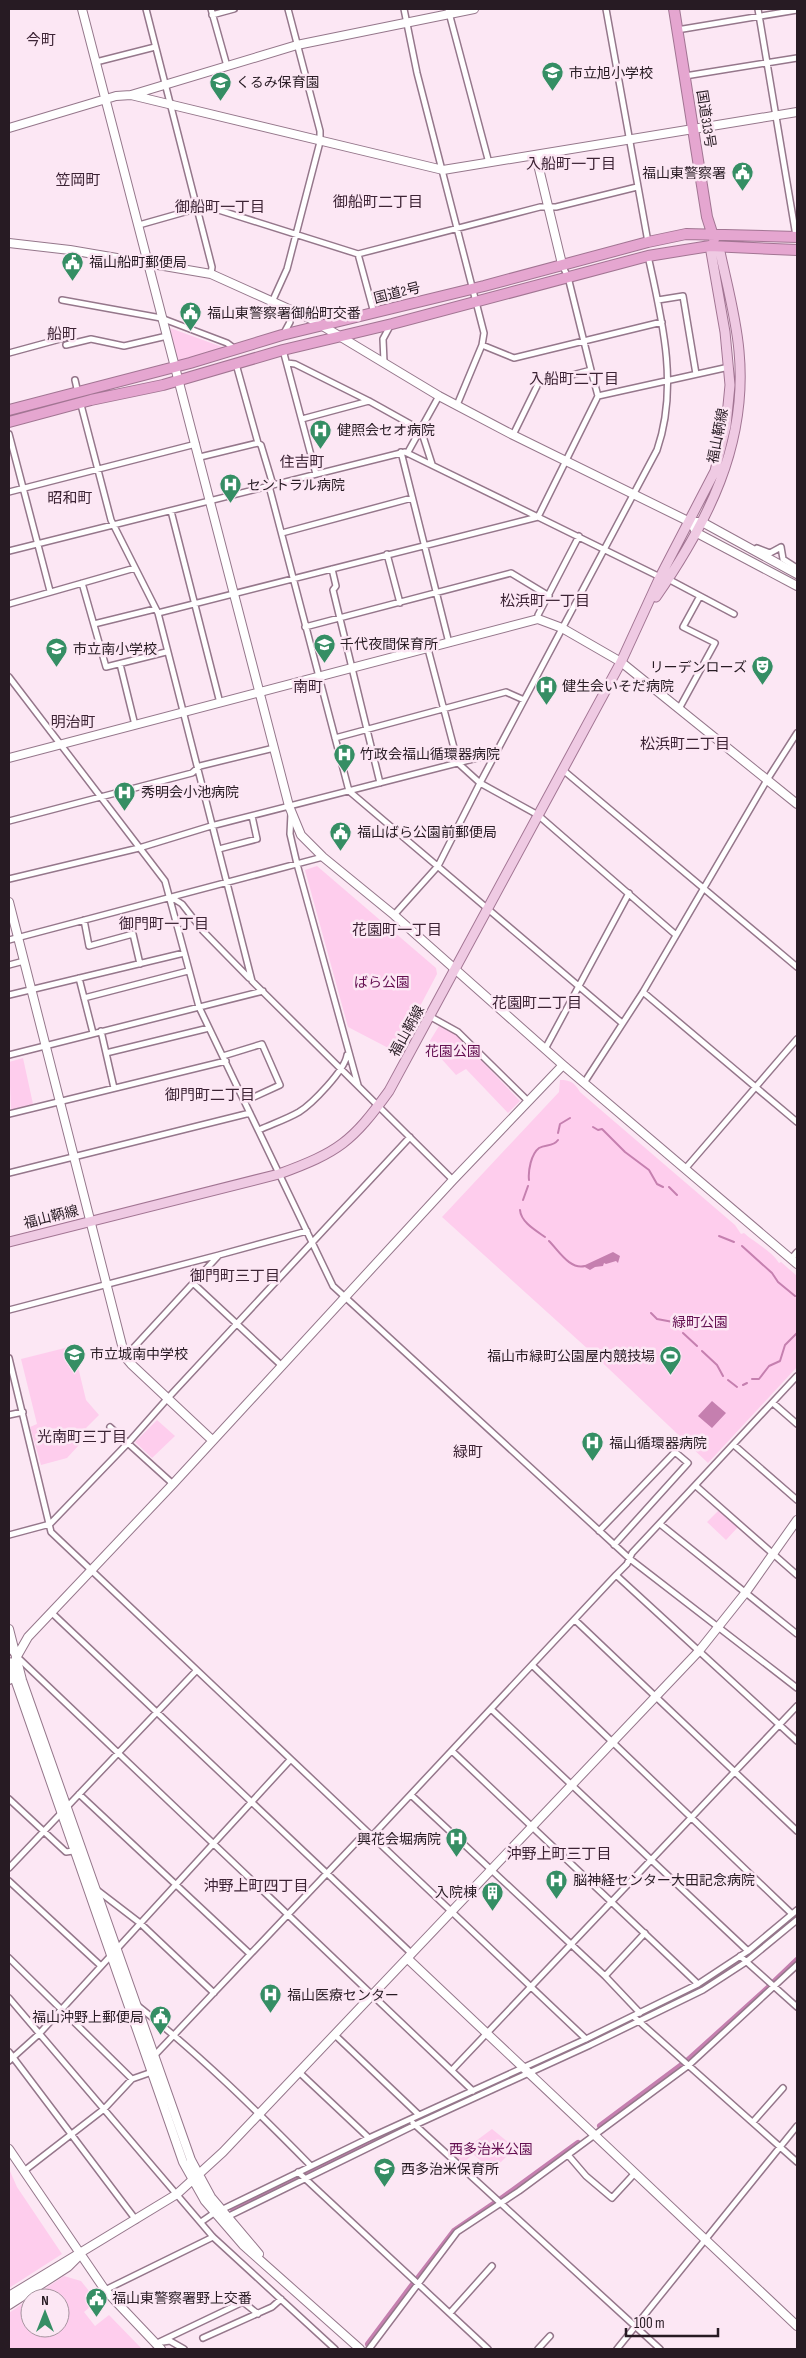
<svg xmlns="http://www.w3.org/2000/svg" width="806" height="2358" font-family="'Sofia Sans Condensed','Noto Sans JP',sans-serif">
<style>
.green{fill:#fecded}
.water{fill:#c57faf}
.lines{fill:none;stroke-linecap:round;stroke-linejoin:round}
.stream{stroke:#c57faf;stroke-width:2}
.canal{stroke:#c57faf;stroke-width:6}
.street-casing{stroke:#95778b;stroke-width:8}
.secondary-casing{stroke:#95778b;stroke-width:10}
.primary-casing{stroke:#a27593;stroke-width:11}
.highway-casing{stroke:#a27593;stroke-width:12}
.street{stroke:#fff;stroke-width:5}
.secondary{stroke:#fff;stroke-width:8}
.primary{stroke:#efcae3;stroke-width:9}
.highway{stroke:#e5a6d0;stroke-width:10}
.labels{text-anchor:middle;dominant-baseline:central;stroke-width:5;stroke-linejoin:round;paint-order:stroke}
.poi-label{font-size:14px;fill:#271b23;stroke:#fce7f4;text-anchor:start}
.street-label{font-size:14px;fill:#271b23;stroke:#fce7f4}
.park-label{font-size:14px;fill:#630e50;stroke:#fce7f4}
.neighbourhood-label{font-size:15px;fill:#3c2334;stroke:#fce7f4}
</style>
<rect width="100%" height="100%" fill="#fce7f4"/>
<path class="green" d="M170,328L225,348L177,361Z
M317,866L436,968L437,974L396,1052L348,1027L305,870Z
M439,1026L456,1034L520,1101L508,1113L466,1069L456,1075L428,1044Z
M23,1058L33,1104L11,1110L9,1062Z
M560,1080C570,1080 574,1082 580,1092L735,1225L741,1234L744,1233C755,1243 771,1250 779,1263L781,1262L797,1276V1367L708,1463L589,1350L442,1217L559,1092Z
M73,1346L86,1400L99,1415L86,1428L90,1433L67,1458L41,1465L30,1427L37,1424L21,1359Z
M157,1420L175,1436L152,1458L135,1442Z
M720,1509L738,1527L726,1540L707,1522Z
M492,2129L515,2148L492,2171L473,2154L457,2169L449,2161Z
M9,2169L17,2187L62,2254L9,2288Z
M64,2276L81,2281L97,2301L84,2312L95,2326L109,2315L142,2349H9V2313L30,2298V2328H60V2298H31Z"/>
<path class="water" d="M613,1252L620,1256L618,1263L616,1261L606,1264L604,1263L603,1266L595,1267L590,1270L583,1266Z
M712,1401L726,1413L712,1428L698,1416Z"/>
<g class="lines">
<path class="stream" d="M593,1127L598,1130L602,1129L625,1152L649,1170L657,1184L663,1187
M558,1133L560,1124L570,1118
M529,1180C528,1171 531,1154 539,1148C546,1144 553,1147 558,1140
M669,1187L677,1195
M523,1200L528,1186
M520,1210C521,1222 535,1230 545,1237
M719,1236L734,1242
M549,1241C559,1251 570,1270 585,1266
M742,1246L772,1273L778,1282L795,1296
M651,1313L657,1319L673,1322L678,1329
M683,1333L697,1346
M702,1351L717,1365L723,1376
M752,1379H759L769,1366L780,1361L785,1345L797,1333
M728,1380L737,1387
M743,1385L747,1383"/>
<path class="canal" d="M774,1982L797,1960
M687,2061L769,1987
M542,2064L693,1992L740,1961L797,1915
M600,2126L683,2064
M501,2199L578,2143
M232,2208L511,2078
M418,2278L454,2231L495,2203
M368,2344L413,2284"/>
<defs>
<path id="street" d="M146,9L212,267L211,274
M211,9L227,66
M404,9L417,73L484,333L482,345L457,405
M448,9L489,163
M606,9L648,242
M758,9L796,236
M212,15L234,9
M677,30L797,10
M96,62L155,47
M685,76L797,58
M139,225L206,206L358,254L540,207H556L637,187
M358,254L374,313
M562,265L568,277L591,370
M62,300L161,318L227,343L235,349
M658,300L683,296L696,374
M272,302L287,269L320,142V131L288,9
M284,333L290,322L286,309
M66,345L91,339L124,346L167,336
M482,345L514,358L662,322
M283,350L316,474
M9,353L64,338
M384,362L383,339L390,326
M287,363L295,364L369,401L421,430L432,464
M236,364L258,443
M75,380L78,393
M598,396L729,367
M80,401L111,520L158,613L252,981L453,1180
M302,419L369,401
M9,434L50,591
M401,452L449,643
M408,452L439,396
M200,457L258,443L261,445L273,485
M269,486L349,791L622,1023
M9,492L196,444
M171,511L220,703
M282,533L412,498
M781,547L783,559L797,568
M757,548L770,553L781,547
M9,551L405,452L538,517L598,396L591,370L538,384L513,435
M387,554L400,603
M332,569L336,586L333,590L380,783
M668,579L734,614
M82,583L106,667L166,652
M9,604L135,568
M158,613L538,517L660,577
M538,619V615L579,536
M94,624L155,609
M305,627L511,573L549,596
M428,649L458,763L480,783L538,815L676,935
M120,664L135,725
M9,677L165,881L199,1007L333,1286L630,1559L797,1688
M680,707L715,643L683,627L700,596
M335,738L506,692L524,700
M563,770L797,967
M291,813L290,834L297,864L358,1085
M9,821L192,773L200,766L274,748
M219,849L257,839L252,816
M9,879L139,848L211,826L489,755H494
M171,897L182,904L203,931L249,978
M394,915L438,866L480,783L657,450C679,387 662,319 648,256
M84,920L89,946L133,934L140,964
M9,940L323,857
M9,965L24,961
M79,978L93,1033
M643,992L797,1122
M9,995L184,953
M84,998L188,971
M431,1017L458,1032L528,1101
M101,1031L114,1088
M545,1049L629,893
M106,1053L209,1028
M9,1055L263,991
M223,1056L262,1044L280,1085L245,1101
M584,1083L643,992L767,780L797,733
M9,1114L226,1061
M259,1130C272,1124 287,1119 299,1112C312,1104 345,1070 347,1055
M685,1169L797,1039
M9,1173L250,1113
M791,1259L797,1252
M194,1284L282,1366
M9,1310L219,1255
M125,1357L219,1255L307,1231
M9,1358L51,1532L586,2039
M773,1403L797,1424
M9,1415L23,1412
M110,1427L173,1484
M734,1445L797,1500
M696,1486L797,1575
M660,1524L797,1634
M599,1531L675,1452L688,1463L614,1545
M9,1535L50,1524L128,1443L167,1399L410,1137
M616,1575L797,1741
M52,1613L412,1954
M575,1620L797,1831
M9,1649L473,2091
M532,1665L792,1914
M491,1709L748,1951
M452,1751L698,1984
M79,1794L249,1953
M411,1795L605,1976L640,2013
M9,1799L66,1852L73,1851
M371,1837L616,1575L627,1564L632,1553L797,1376
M9,1868L196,1671
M9,1881L101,1966
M97,1890L140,1923L214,1993
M740,1956L797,2007
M9,1958L132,2079
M605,1976L645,1933
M9,1998L213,2237L335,2349
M138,2006C200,2055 256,2110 311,2166
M633,2016L797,2162
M335,2035L419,2115
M9,2052L136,2220
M154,2056L366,1832
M9,2061L39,2034L290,1760
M452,2070L797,1706
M300,2073L369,2138
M753,2122L783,2088
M413,2123L660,2349
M568,2155L586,2176L612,2198L635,2173
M24,2171L104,2109L132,2079L152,2072
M298,2172L488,2349
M221,2210L369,2138L586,2039L698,1984L748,1951L797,1910
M227,2217L415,2125L590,2045L703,1990L746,1962L797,1920
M201,2222L214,2213
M105,2290L213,2237
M450,2313L492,2266
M203,2338L272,2307L281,2299
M163,2342L170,2341L184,2349
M155,2344L243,2302L258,2314
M369,2349L457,2232L519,2191L689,2065L797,1965
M538,2349L550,2336
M617,2349L797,2126"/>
<path id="secondary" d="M82,9L289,806L301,835L323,857L394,915L563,1065L797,1264
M131,95L443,170L797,112
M9,128L116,96L131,95L297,45L474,9
M536,156L562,264
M9,243L70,250L211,274L311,319L439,396L513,435L690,522H702L797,574
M694,528L697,533L797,586
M9,758L538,619L562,628L621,662L797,804
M9,902L125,1357L131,1364L212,1440
M9,1629L22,1680L191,2160L211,2197L259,2254
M9,1662L183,2162L205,2201L243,2245L360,2349
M9,1680L16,1658L28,1637L173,1484L453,1180L563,1065
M408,1959L797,2326
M9,2149L105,2290L161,2349
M9,2296L177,2194L223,2152L699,1651L746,1592L797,1520
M9,2305L68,2267L77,2258"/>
<path id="primary" d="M656,597C707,523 748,445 739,351C736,316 726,281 719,247
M9,1242L279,1174C339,1152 352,1142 389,1091L621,662L660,577L715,471L726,426L730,385L725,332L710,246"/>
<path id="highway" d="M674,9L707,217L714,239
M9,410L190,363L282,335L484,286L648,242L686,234L797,237
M9,422L91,400L163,385L283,350L392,324L648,256L710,246L797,250"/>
</defs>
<use href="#street" class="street-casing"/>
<use href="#secondary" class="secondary-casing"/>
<use href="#primary" class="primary-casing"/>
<use href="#highway" class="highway-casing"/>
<use href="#street" class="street"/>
<use href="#secondary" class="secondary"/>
<use href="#primary" class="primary"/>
<use href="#highway" class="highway"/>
</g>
<defs>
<symbol id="school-pin" viewBox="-11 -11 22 30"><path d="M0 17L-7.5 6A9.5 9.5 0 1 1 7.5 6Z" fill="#358e64" stroke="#fce7f4"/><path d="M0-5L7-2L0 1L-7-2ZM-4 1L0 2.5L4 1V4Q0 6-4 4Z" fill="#fff"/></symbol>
<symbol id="civic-pin" viewBox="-11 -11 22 30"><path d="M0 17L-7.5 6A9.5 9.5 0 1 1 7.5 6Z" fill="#358e64" stroke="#fce7f4"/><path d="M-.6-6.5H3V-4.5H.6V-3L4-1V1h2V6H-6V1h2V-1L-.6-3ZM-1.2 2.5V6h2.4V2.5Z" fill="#fff"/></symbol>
<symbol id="hospital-pin" viewBox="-11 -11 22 30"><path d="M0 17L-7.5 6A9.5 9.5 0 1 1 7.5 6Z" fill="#358e64" stroke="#fce7f4"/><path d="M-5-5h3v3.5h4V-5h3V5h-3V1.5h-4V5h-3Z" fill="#fff"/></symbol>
<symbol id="theatre-pin" viewBox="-11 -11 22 30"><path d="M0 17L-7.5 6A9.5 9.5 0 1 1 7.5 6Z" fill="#358e64" stroke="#fce7f4"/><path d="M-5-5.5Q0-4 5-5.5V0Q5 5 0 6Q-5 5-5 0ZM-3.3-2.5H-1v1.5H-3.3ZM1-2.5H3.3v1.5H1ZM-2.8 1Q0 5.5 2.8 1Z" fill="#fff"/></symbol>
<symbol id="stadium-pin" viewBox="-11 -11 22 30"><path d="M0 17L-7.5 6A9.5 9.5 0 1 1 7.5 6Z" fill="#358e64" stroke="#fce7f4"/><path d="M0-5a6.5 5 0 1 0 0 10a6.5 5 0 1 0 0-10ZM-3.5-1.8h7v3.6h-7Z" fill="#fff"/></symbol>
<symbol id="building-pin" viewBox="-11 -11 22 30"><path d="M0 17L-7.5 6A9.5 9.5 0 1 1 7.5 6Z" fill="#358e64" stroke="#fce7f4"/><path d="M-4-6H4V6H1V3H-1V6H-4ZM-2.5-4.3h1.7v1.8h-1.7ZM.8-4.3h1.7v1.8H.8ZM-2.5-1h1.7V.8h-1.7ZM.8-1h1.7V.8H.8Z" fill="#fff"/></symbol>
</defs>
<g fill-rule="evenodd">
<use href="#school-pin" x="540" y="60" width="25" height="34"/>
<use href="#school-pin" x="208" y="70" width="25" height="34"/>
<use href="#civic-pin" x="730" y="160" width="25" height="34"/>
<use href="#civic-pin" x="60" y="250" width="25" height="34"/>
<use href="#civic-pin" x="178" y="300" width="25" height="34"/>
<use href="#hospital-pin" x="308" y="418" width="25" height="34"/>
<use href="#hospital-pin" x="218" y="472" width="25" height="34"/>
<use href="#school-pin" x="312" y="632" width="25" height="34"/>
<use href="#school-pin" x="44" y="636" width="25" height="34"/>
<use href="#theatre-pin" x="750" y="654" width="25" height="34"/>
<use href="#hospital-pin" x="534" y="674" width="25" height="34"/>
<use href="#hospital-pin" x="332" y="742" width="25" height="34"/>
<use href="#hospital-pin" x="112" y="780" width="25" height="34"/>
<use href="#civic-pin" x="328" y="820" width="25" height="34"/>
<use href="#school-pin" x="62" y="1342" width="25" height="34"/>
<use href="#stadium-pin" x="658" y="1344" width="25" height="34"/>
<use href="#hospital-pin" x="580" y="1430" width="25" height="34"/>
<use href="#hospital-pin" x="444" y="1826" width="25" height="34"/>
<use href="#hospital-pin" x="544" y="1868" width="25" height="34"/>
<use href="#building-pin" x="480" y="1880" width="25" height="34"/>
<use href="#hospital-pin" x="258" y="1982" width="25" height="34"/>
<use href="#civic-pin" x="148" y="2004" width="25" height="34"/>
<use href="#school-pin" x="372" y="2156" width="25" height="34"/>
<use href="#civic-pin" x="84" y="2286" width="25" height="34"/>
</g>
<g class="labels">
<g class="poi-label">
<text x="569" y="73">市立旭小学校</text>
<text x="236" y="82">くるみ保育園</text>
<text x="726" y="173" text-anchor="end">福山東警察署</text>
<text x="89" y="262">福山船町郵便局</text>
<text x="207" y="313">福山東警察署御船町交番</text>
<text x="337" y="430">健照会セオ病院</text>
<text x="247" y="485">セントラル病院</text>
<text x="340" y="644">千代夜間保育所</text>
<text x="73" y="649">市立南小学校</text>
<text x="747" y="667" text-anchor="end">リーデンローズ</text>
<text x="562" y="686">健生会いそだ病院</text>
<text x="360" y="754">竹政会福山循環器病院</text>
<text x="141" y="792">秀明会小池病院</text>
<text x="357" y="832">福山ばら公園前郵便局</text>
<text x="90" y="1354">市立城南中学校</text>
<text x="655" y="1356" text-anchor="end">福山市緑町公園屋内競技場</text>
<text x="609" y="1443">福山循環器病院</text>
<text x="441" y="1839" text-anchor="end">興花会堀病院</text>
<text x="573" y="1880">脳神経センター大田記念病院</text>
<text x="477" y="1892" text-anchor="end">入院棟</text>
<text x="287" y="1995">福山医療センター</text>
<text x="144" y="2017" text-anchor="end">福山沖野上郵便局</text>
<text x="401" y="2169">西多治米保育所</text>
<text x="112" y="2298">福山東警察署野上交番</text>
</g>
<g class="street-label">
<text transform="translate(706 119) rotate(81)">国道313号</text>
<text transform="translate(397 293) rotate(-14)">国道2号</text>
<text transform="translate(718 436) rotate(-79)">福山鞆線</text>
<text transform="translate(407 1031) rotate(-61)">福山鞆線</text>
<text transform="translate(51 1217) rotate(-14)">福山鞆線</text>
</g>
<g class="park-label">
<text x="382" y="982">ばら公園</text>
<text x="453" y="1051">花園公園</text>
<text x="700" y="1322">緑町公園</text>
<text x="491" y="2149">西多治米公園</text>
</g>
<g class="neighbourhood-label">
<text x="41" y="40">今町</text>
<text x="571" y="164">入船町一丁目</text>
<text x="78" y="180">笠岡町</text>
<text x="378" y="202">御船町二丁目</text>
<text x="220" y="207">御船町一丁目</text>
<text x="62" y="334">船町</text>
<text x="574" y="379">入船町二丁目</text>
<text x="302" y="462">住吉町</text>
<text x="70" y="498">昭和町</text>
<text x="545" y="601">松浜町一丁目</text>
<text x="308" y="687">南町</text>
<text x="73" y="722">明治町</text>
<text x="685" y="744">松浜町二丁目</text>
<text x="164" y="924">御門町一丁目</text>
<text x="397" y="930">花園町一丁目</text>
<text x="537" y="1003">花園町二丁目</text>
<text x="210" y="1095">御門町二丁目</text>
<text x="235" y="1276">御門町三丁目</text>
<text x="82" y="1437">光南町三丁目</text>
<text x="468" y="1452">緑町</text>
<text x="559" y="1854">沖野上町三丁目</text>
<text x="256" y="1886">沖野上町四丁目</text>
</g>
</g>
<rect width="806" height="2358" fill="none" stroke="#271b23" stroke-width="20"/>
<g transform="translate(45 2313)"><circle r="24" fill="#fce7f4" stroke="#a795a0"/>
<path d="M0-4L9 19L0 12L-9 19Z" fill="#358e64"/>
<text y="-8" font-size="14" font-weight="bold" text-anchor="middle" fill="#271b23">N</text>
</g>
<path d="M626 2328v8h92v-8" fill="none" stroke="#271b23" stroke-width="2.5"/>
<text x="634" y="2328" font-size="15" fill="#271b23" stroke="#fce7f4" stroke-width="4" paint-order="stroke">100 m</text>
</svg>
